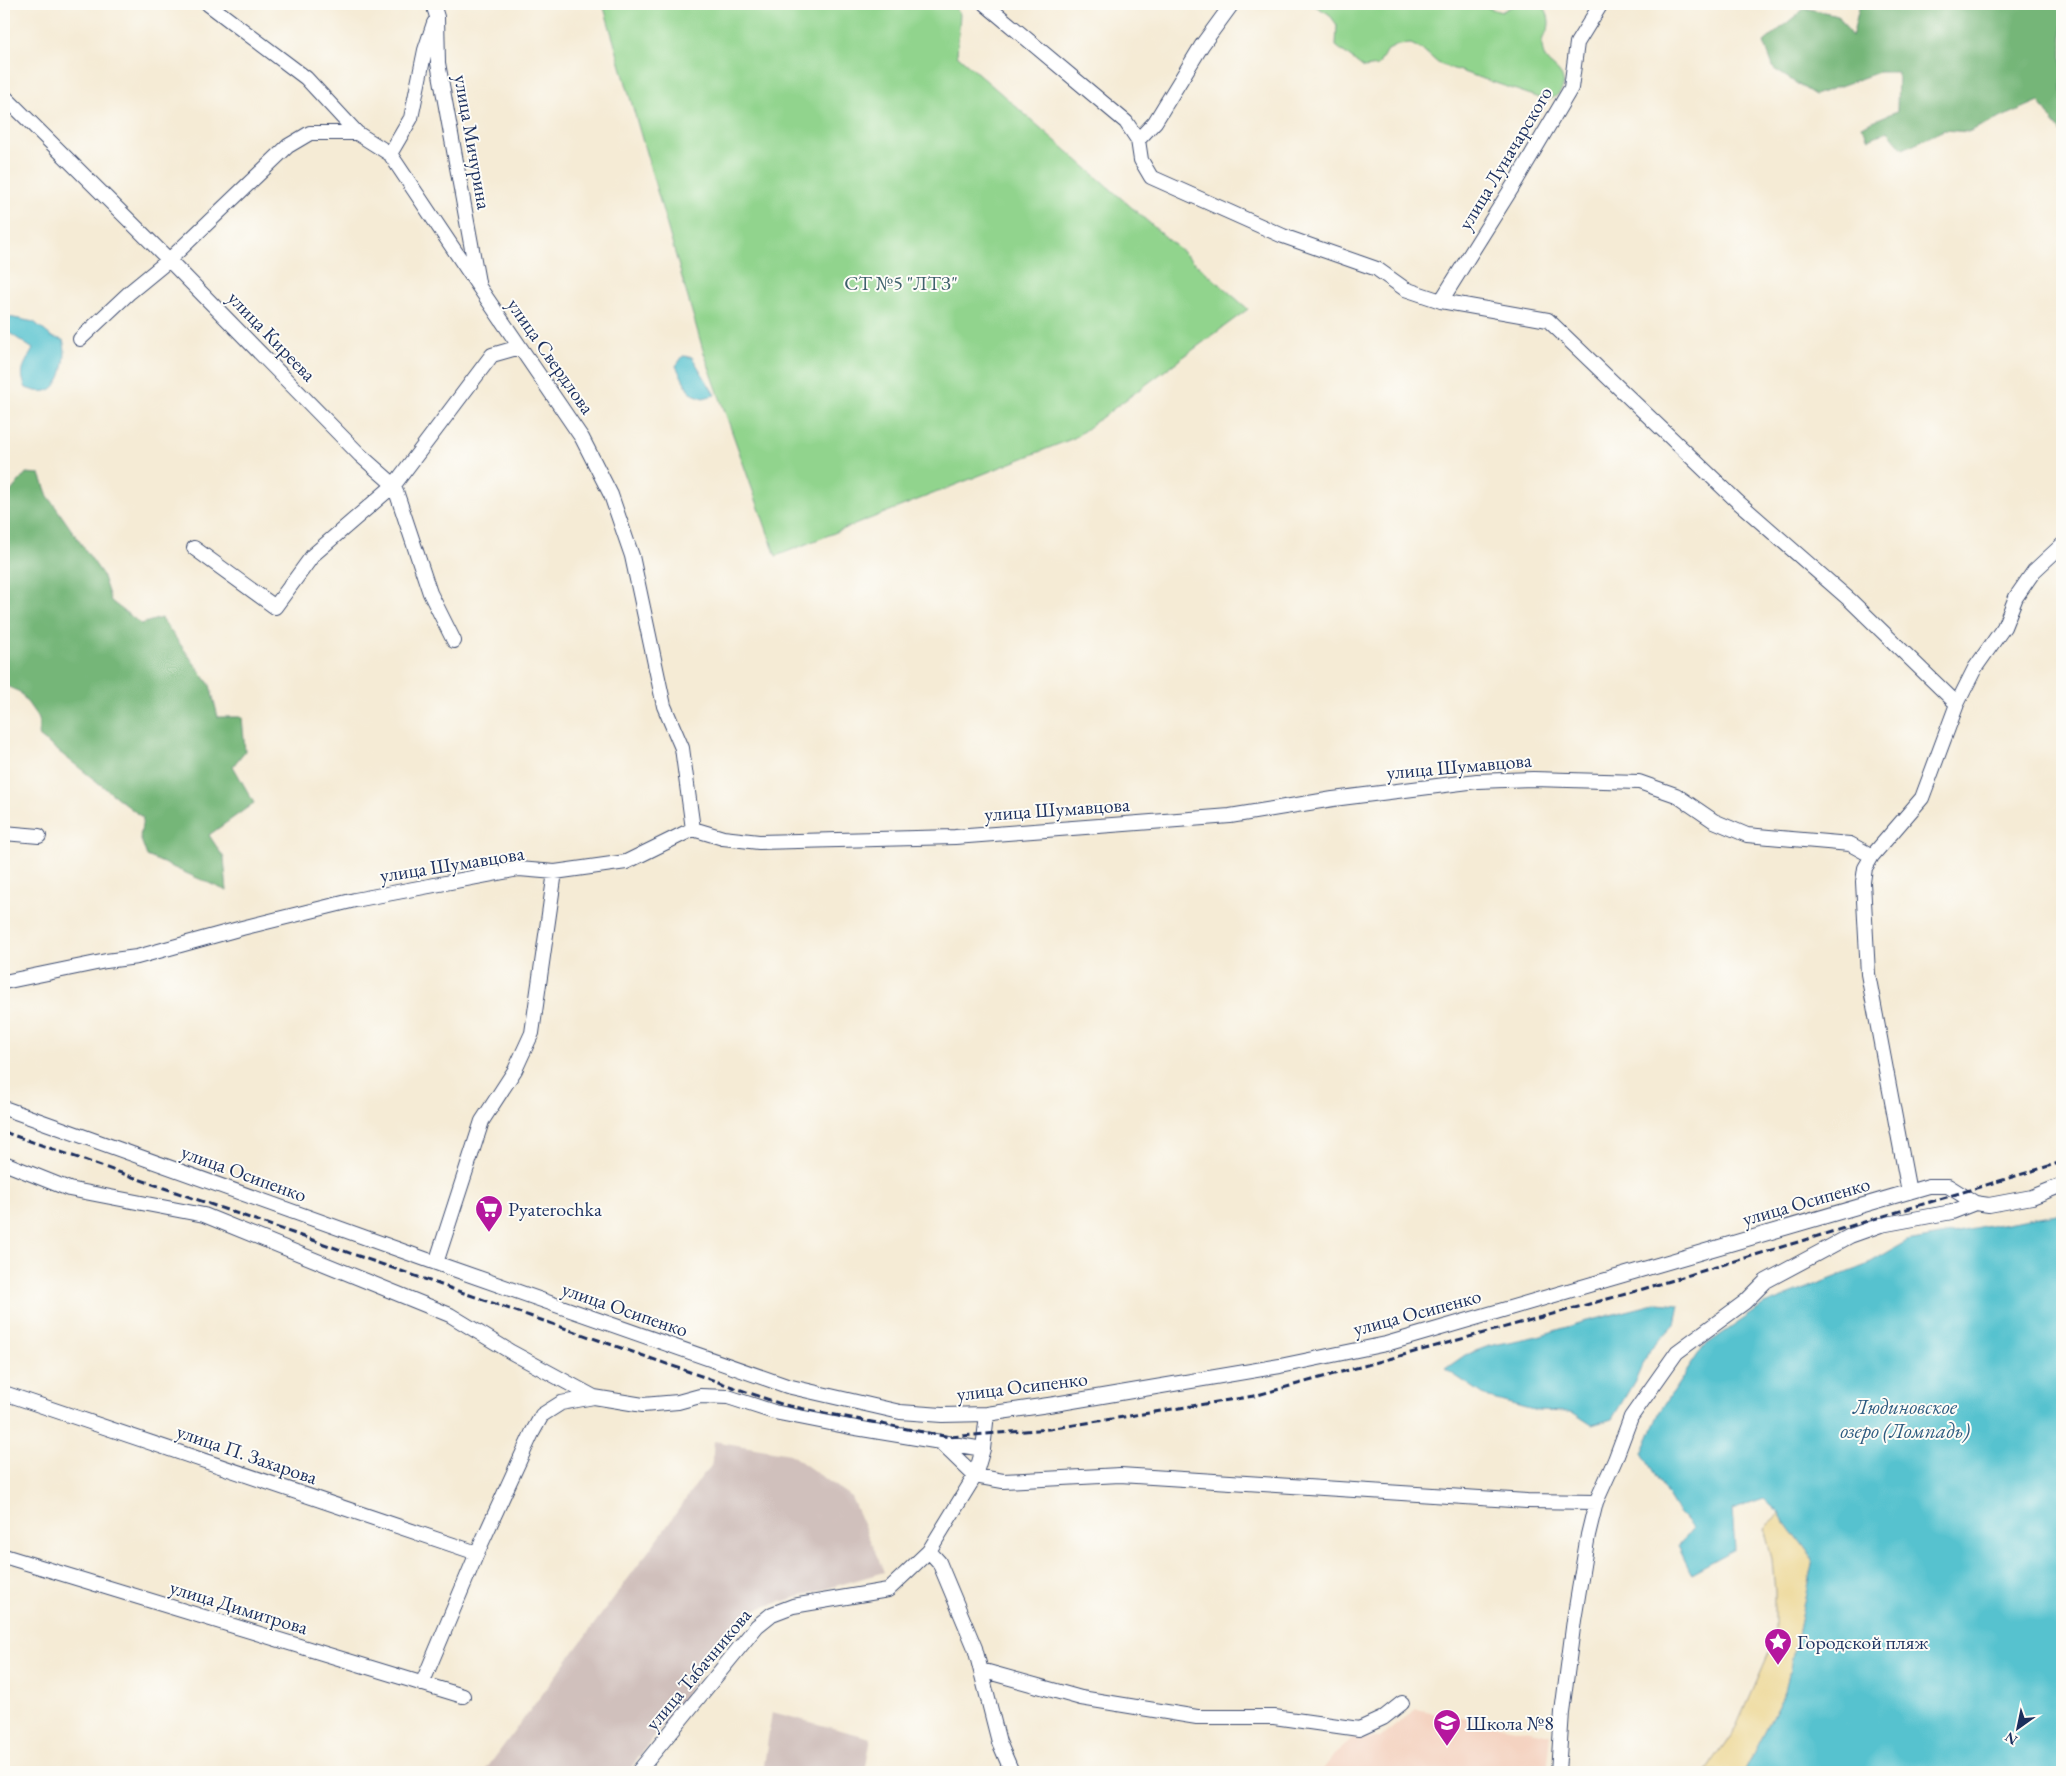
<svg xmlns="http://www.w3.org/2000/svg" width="2066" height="1776" font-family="'EB Garamond',serif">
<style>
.built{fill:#f4d3c1}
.industrial{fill:#d0c0bc}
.green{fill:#91d48d;stroke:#568276}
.forest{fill:#74b678;stroke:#48726b}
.sand{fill:#eeda9e;stroke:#84847e}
.water{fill:#56c2cf;stroke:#387896}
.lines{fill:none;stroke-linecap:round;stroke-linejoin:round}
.minor-casing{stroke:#3c4b70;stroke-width:16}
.minor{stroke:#fff;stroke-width:14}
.rail{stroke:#1b2f5e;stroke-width:3;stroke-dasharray:8 4;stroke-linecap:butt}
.labels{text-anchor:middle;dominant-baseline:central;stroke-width:4;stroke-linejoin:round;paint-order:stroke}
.street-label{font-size:20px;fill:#1b2f5e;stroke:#fdfcf7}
.park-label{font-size:20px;fill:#3e616c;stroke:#fdfcf7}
.poi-label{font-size:20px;fill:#1b2f5e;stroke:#fdfcf7;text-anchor:start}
.water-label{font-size:21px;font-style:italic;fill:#2d5b80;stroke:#fdfcf7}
</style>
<rect width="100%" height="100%" fill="#fdfcf7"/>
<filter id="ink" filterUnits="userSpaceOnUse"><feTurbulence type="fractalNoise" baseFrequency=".02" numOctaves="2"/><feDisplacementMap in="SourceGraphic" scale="10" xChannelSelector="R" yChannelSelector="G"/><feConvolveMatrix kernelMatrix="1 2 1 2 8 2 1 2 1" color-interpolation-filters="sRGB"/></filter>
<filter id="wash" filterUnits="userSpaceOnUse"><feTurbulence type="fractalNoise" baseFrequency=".0096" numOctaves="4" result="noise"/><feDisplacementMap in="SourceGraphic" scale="20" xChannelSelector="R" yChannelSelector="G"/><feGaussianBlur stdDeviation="1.12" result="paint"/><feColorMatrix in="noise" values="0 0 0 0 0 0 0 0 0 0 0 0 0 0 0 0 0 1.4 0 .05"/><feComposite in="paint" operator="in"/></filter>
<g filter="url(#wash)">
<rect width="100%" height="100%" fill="#f5ebd5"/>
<path class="built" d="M1416,1709L1551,1735L1547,1772H1321L1334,1755L1354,1738H1380Z"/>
<path class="industrial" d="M714,1441L790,1454L851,1497L884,1572L746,1612L628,1772H484L662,1533L702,1476L712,1465Z
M772,1712L871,1738L865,1772H763Z"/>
<path class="green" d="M603,4H952L960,14L957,55L1248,309L1074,438L776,556L703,350Z
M1312,4H1477L1501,12L1516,4H1541C1547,8 1551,21 1548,29C1546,34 1542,37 1542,43C1542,47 1543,54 1545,58C1549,65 1557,68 1561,75C1568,87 1558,98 1546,100L1439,64L1423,50L1411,44L1398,45L1386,51L1378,66L1364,68L1336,46L1337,25L1329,14Z"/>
<path class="forest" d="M1860,4H2062V134L2039,101L1968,132L1944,130L1903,149L1888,131L1869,139L1861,126L1897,111L1898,72H1879L1815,95L1774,69L1764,42L1805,8L1838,15L1852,37Z
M26,473L40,474L48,496L102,574L111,601L141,624L161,618L210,685L218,717H242L245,751L233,766L254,803L209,835L224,858L227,891L147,856L140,837L143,818L39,736V719L20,692L4,685V497L7,496Z"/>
<path class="sand" d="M1780,1514L1813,1559L1785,1692L1744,1772H1706L1737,1727L1775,1640V1592L1772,1559L1764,1528Z"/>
<path class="water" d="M4,316L34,322L52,337L63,340C68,352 63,385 49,390C42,393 34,391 26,388C18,371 25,364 33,349L8,332Z
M683,356L692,357L715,395L703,398L690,393L676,366Z
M2062,1213V1772H1744L1785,1692L1813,1559L1780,1514L1764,1499L1732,1510L1735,1549L1691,1573L1678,1546L1693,1528L1676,1509L1642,1453L1660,1411L1703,1347L1764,1305L1864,1266L1907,1241Z
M1658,1303L1679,1305L1675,1324L1648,1352L1637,1377L1612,1419L1592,1425L1572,1412L1537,1411L1489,1398L1445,1369L1465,1355L1489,1346L1538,1336L1583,1322Z"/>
</g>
<g filter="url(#ink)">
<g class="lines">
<defs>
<path id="minor" d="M208,4L306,78L357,133L390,154L479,287L582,438L611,495L632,556L664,706L682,748L693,829
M433,4L437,17L438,63L478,282
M985,4L1126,122L1138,140L1141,160L1151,177L1283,236L1377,269L1405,289L1441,301L1548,320L1738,502L1851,601L1957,704
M4,96L169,260L360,455L394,485L430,593L454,641
M1138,140L1155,122L1202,45L1232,4
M390,154L411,118L425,50L434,23
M1441,301L1513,186L1571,88L1577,43L1601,4
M80,339L130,292L169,260L288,146L310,133H357
M194,548L275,607L313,555L394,485L492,355L520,347
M4,833L39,836
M4,982L106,961L137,957L242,928L355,900L519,869L555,872L626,862L693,829L723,838L759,842L955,837L1230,816L1333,799L1477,781L1533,779L1639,782L1676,795L1714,821L1747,835L1850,844L1872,856
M4,1108L436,1263L787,1386L900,1412L942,1415L987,1414L1055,1404L1280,1366L1386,1344L1929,1186H1948L1975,1203L1989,1205L2032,1197L2062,1185
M4,1163L69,1189L204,1215L450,1315L511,1352L594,1397
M1909,1192L1868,974L1863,882L1865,868L1872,856L1922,798L1957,704L1975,668L2004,627L2016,597L2034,571L2062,545
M436,1263L482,1121L515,1070L532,1033L555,872
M4,1393L477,1553
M940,1442L975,1476L1003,1481L1120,1475L1527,1501L1596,1502
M929,1551L939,1562L975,1648L999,1742L1012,1772
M4,1556L463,1696
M981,1670L1081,1698L1197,1717H1274L1359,1729L1383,1718L1402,1703
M422,1684L477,1553L532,1433L542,1415L561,1403L594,1397L643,1405L678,1402L700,1396L728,1397L774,1412L850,1427L983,1449
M638,1772L757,1626L772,1614L793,1606L888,1590L929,1551L975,1476L983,1449L987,1414
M1558,1772L1562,1712L1574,1620L1588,1535L1596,1502L1615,1460L1631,1417L1677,1352L1745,1302L1766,1281L1850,1236L1881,1225L1952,1212L1975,1203"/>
</defs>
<use href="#minor" class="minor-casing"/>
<use href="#minor" class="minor"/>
<path class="rail" d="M4,1132L784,1405L949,1437L1049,1429L1254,1396L1633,1292L2062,1162"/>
</g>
</g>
<defs>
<symbol id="supermarket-pin" viewBox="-11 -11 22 30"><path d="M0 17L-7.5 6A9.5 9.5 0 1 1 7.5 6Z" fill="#b5179e" stroke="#fdfcf7"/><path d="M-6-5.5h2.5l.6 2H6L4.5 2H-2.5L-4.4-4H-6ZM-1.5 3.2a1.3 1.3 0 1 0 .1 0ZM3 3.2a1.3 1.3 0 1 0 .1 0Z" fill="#fff"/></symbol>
<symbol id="sight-pin" viewBox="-11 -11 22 30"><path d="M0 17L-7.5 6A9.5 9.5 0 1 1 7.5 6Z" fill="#b5179e" stroke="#fdfcf7"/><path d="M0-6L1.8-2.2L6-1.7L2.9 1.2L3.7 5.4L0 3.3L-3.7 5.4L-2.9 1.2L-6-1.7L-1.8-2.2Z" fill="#fff"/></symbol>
<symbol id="school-pin" viewBox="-11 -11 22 30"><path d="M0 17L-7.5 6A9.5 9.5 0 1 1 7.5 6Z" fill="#b5179e" stroke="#fdfcf7"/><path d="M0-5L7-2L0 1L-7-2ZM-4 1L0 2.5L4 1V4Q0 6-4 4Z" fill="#fff"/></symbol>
</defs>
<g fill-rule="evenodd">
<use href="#supermarket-pin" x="473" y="1193" width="32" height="43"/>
<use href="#sight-pin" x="1762" y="1626" width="32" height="43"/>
<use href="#school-pin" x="1431" y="1707" width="32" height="43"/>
</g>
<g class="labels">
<g class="street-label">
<text transform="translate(473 142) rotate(80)">улица Мичурина</text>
<text transform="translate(1505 158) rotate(-59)">улица Луначарского</text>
<text transform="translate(272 336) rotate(46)">улица Киреева</text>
<text transform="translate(551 356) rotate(55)">улица Свердлова</text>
<text transform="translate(1459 766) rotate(-5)">улица Шумавцова</text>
<text transform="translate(1057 809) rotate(-4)">улица Шумавцова</text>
<text transform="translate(452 864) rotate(-9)">улица Шумавцова</text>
<text transform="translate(244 1173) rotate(20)">улица Осипенко</text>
<text transform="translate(1806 1201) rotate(-16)">улица Осипенко</text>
<text transform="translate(625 1309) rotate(19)">улица Осипенко</text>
<text transform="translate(1417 1312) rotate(-15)">улица Осипенко</text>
<text transform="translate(1022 1386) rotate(-7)">улица Осипенко</text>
<text transform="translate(247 1454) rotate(19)">улица П. Захарова</text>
<text transform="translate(239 1607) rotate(17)">улица Димитрова</text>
<text transform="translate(698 1669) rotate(-50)">улица Табачникова</text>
</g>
<g class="park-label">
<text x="901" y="283">СТ №5 "ЛТЗ"</text>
</g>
<g class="poi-label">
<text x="508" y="1209">Pyaterochka</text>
<text x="1797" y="1642">Городской пляж</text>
<text x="1466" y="1723">Школа №8</text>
</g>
<g class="water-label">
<text x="1905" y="1406">Людиновское<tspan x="1905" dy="24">озеро (Ломпадь)</tspan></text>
</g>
</g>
<rect width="2066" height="1776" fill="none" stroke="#fdfcf7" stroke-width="20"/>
<g transform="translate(2018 1728) rotate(213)" stroke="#fdfcf7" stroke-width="4" paint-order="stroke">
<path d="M0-4L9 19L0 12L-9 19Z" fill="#1b2f5e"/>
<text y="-8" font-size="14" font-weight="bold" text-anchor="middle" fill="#1b2f5e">N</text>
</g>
</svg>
